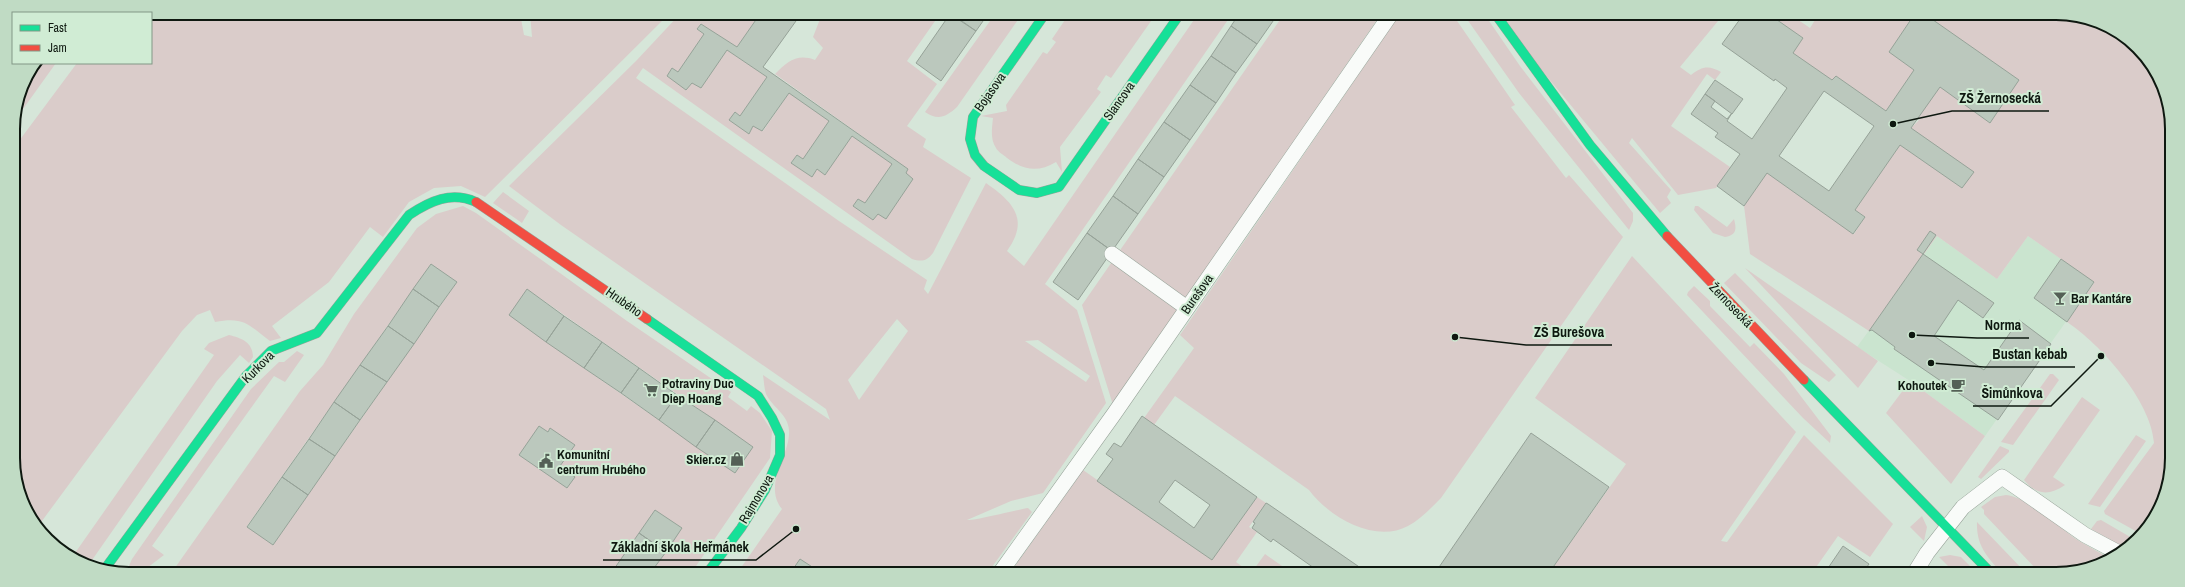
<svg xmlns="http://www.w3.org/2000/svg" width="2185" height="587" font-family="'Archivo Narrow',sans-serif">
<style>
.built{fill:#cae4cf}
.green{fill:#daccca;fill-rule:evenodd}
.building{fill:#bbc8bd;stroke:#96a298;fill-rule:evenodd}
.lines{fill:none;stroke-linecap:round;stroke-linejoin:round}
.street-casing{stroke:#97a399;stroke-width:16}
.fast-casing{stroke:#97a399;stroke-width:10}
.jam-casing{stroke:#97a399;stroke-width:10}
.street{stroke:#f9fbf9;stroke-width:15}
.fast{stroke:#16e098;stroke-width:9}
.jam{stroke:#f24e42;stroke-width:9}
.labels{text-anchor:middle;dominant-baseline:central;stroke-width:4;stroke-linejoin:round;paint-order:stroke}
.street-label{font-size:13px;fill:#0e1810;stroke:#d0ecd4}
.poi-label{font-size:13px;font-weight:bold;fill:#0e1810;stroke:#d0ecd4;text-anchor:start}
.rim{fill:none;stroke:#0e1810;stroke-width:2}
.leader{fill:none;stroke:#0e1810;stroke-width:1.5}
.callout-dot{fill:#0e1810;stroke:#d0ecd4;stroke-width:1.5}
.callout-label{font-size:14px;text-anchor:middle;font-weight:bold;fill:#0e1810;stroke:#d0ecd4;stroke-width:4;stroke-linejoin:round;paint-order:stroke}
</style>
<rect width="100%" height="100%" fill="#d6e6d9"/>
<path class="built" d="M1937,236L1997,279L2028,236L2094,282L1985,436L1910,381L1857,347Z"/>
<path class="green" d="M151,13H520L524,35L532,37L530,13L669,14L485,197L461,186L434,188L409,202L383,237L370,227L329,282L272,326L281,338L270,341C249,325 244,316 215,322L210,310L197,315L182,331L39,525L15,481V439L20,432L15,429L13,149L77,63H151Z
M680,14H760L737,47L701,24L697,29L704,34L678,72L672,68L667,76L686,90L692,83L701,88L727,50L767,77L740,116L735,112L729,120L749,134L753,126L763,131L789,93L829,121L803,159L797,155L791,162L812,177L817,169L825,175L852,136L892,164L865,203L858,199L853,206L873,220L878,214L886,219L913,179L906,173L908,169L775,74C787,62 797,53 815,60L823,48L813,37L822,14H940L907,61L937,84L907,126L926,139L923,147L971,178L933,253C927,261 922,262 912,259L643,68L636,78L839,221L927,280L924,289L928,294L986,183C1013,202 1030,219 1007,251L1024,266L1198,14H1232L1045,284L1077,310L1106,403L1043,493L1011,501L967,520C974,521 1016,510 1028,508L1032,512L989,571L985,569L982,573L820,572L800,559L791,572H738L782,509C762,484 791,455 789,430C788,414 772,407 766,394C764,388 764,381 763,375L830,420L826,409L561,225L509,186L636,61ZM897,319L908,331L859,400L848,380ZM1038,340L1090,376L1086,382L1025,341Z
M995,14H1022L957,107C946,117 938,121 925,112Z
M1069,14H1156L1111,78L1106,75L1097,89L1101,92L1060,147L1062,172L1056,162C1038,173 1023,170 1007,158C1004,155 998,152 996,148C990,139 992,128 993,118L981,116L1007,111L1006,105L1043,52L1047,54L1056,42L1052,39Z
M1284,14H1381L1113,405L1082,305Z
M1400,14L1453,15L1515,105L1511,107L1566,178L1569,175L1623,237L1441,498C1431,508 1421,519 1408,526C1375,544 1329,517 1309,490L1175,396L1154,425L1144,418L1194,348L1180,335Z
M1464,15H1485L1520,66L1633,213V221L1629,230L1519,93Z
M1496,15H1723L1680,67L1691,75C1702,66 1709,65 1721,72L1715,80L1707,74L1671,126L1730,167L1716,188L1678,195L1632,138L1629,143L1671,190L1667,197L1671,203L1660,213Z
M1770,15H1791L1810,28L1815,20L1809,15H1914L1889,52L1914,70L1886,111L1836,76L1832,80L1793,53L1803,38Z
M1926,15H2079L2138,47L2170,107V481L2156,516L2141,534L2105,514L2104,511L2154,443C2151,400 2100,344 2067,322L2094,283L2088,278L2028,236L1997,279L1937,236L1869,331L1750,254L1744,206L1767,173L1854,234L1865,217L1855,210L1900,145L1962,188L1973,172L1911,128L1920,119L1918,117L1940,87L1990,123L2019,80Z
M36,63H56L13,123L25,78Z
M503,192L529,211L522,223L493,203Z
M463,206L476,213L627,321L731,392L728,397L747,411L751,406L760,413L772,431L770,458L692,572H651L682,528L655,510L612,572H172L300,391L323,365L354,314L417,228L436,214ZM431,264L457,282L273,545L247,526ZM527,289L753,447L735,473L584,368ZM550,429L574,445L560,466L575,477L567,488L519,455Z
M1695,206H1698L1727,227L1734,219C1737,230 1736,235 1725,237L1713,233L1694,210Z
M1632,256L1796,432L1721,541L1727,542L1804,435L1893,524L1870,557L1838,536L1812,573H1549L1626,464L1535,398Z
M1745,268L1878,361L1858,388Z
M1735,273L1836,375L1829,382L1801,363L1724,283Z
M1694,286L1710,301V306L1750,347L1754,343L1784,374L1831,436L1830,443L1803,418L1687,295L1688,292Z
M229,335C241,338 253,342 253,357L249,363L240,355L217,381L90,563L63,548L64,546L75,553L214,355L204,349L209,343Z
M297,351L304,355L285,382L274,376L152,546L164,555L143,571H131L129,566L132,559L251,389L279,362H284Z
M2050,374H2053L2059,380L2013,445L2001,442Z
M1910,381L1985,436L1951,484L1886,413Z
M2082,397L2100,410L2053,477L2065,485C2049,496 2036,495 2024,480Z
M2136,435L2146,441L2100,507L2088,504Z
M2000,446L2009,450V452L1981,479L1978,477Z
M1083,470L1212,560L1257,497L1266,503L1249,527L1257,532L1236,562L1251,573H1010Z
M2006,495C2030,498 2056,525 2076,539C2087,546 2099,552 2111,559C2090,571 2065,574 2041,574L1984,514V510L1981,507L1995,497Z
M1922,516L1927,527L1924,541L1910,527Z
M2101,520L2132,538L2137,540L2126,549L2091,529L2097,521Z
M1977,522L2027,574H2003C1988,558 1976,546 1977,522Z
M1265,554L1292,573H1259L1254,569Z
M1950,555L1961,557L1978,574H1956L1939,557Z"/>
<path class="building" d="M760,14H801L763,67L908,169L906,173L913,179L886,219L878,214L873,220L853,206L858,199L865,203L892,164L852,136L825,175L817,169L812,177L791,163L797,155L803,159L829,121L789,93L762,131L753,126L749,134L729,120L735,112L740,116L767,77L727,50L701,88L692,83L686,90L667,76L672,68L678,72L704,34L697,29L701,24L737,47Z
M950,14L976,31L941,81L916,63Z
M952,14H988L976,31Z
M1239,14H1278L1257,44L1231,26Z
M1743,15H1770L1803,38L1793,53L1832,80L1836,76L1886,111L1914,70L1889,52L1914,15H1926L2019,80L1990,123L1940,87L1911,128L1974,172L1962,188L1900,145L1855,210L1865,217L1853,234L1767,173L1744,206L1717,186L1740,154L1715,137L1718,133L1691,114L1701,100L1705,94L1715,101L1711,107L1727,119L1732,113L1727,121L1752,139L1787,88L1775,79L1774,81L1722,44ZM1824,91L1874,126L1829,191L1779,156Z
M1231,26L1257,44L1236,73L1211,56Z
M1211,56L1236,73L1216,103L1190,85Z
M1715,80L1743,99L1732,114L1705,94Z
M1190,85L1216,103L1190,140L1164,122Z
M1164,122L1190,140L1164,177L1138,159Z
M1138,159L1164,177L1138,214L1113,196Z
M1113,196L1138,214L1112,251L1087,233Z
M1930,231L1936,235L1923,254L1917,250Z
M1087,233L1112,251L1078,300L1053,282Z
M1923,254L1994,303L1983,318L1958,300L1934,336L1984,370L2019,320L2051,344L1998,420L1894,349L1895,347L1872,330L1869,331Z
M2061,259L2094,282L2067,322L2034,298Z
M431,264L457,282L439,307L413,289Z
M413,289L439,307L414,344L388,326Z
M527,289L564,316L546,342L509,315Z
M564,316L602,342L584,368L546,342Z
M388,326L414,344L387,382L360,365Z
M602,342L639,368L621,393L584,368Z
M360,365L387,382L360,420L334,402Z
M639,368L677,395L659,420L621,393Z
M677,395L715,420L696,447L659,420Z
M334,402L360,420L335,456L309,439Z
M1142,416L1257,497L1212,560L1097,481L1113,459L1106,454L1114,443L1121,447ZM1175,480L1210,505L1194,528L1159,502Z
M715,420L753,447L735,473L696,447Z
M539,426L548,432L550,428L575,445L560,466L575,477L567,488L519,455Z
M1531,433L1609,487L1549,573H1435Z
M309,439L335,456L308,495L282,477Z
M282,477L308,495L273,545L247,527Z
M1266,503L1268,504L1368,573H1321L1273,539L1271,542L1252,528L1255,523L1253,522Z
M655,510L682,528L666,552L639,533Z
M639,533L666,552L651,572H612Z
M1843,546L1869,564L1862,574H1824Z
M800,559L820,572H791Z"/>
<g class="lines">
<defs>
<path id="street" d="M1112,254L1187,308
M1000,573L1114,414L1391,14
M1914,574L1927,553L1963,507L2002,477L2085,535L2119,553"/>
<path id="fast" d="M1045,14L973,117L970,139L975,155L984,166L1019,190L1037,193L1059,187L1180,14
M1496,15L1590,145L1667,236
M647,319L758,396L772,418L780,435V455L765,490L741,528L708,572
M1804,380L1992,574
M104,570L246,376L271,351L317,333L409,215C430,201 451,191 476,202"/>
<path id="jam" d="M476,202L647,319
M1667,236L1804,380"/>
</defs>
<use href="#street" class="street-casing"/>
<use href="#fast" class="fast-casing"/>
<use href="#jam" class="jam-casing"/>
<use href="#street" class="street"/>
<use href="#fast" class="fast"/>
<use href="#jam" class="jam"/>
</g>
<defs>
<symbol id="bar-bare" viewBox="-9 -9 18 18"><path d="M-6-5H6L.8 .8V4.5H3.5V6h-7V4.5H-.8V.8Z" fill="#546056" stroke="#d0ecd4" stroke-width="2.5" paint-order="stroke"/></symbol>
<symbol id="cafe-bare" viewBox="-9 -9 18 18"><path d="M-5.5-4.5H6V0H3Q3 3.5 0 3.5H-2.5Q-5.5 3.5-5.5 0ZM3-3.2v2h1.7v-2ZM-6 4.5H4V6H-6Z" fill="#546056" stroke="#d0ecd4" stroke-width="2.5" paint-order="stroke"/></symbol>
<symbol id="supermarket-bare" viewBox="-9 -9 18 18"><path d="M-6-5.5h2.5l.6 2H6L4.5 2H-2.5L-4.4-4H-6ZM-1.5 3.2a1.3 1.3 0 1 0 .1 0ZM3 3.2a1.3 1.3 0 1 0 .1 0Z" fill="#546056" stroke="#d0ecd4" stroke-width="2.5" paint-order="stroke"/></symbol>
<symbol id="shop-bare" viewBox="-9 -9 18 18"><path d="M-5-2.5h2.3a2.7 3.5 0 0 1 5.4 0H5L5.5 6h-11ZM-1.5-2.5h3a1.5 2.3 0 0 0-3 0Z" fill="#546056" stroke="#d0ecd4" stroke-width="2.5" paint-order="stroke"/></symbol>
<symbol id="civic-bare" viewBox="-9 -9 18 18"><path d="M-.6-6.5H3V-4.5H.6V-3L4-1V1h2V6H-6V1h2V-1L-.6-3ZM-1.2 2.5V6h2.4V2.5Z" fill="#546056" stroke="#d0ecd4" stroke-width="2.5" paint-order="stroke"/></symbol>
</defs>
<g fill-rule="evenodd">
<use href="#bar-bare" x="2050" y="288" width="20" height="20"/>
<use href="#cafe-bare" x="1948" y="375" width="20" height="20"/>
<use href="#supermarket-bare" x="641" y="380" width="20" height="20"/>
<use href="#shop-bare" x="727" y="449" width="20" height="20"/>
<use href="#civic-bare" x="536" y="451" width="20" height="20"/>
</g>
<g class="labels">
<g class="street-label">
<text transform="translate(990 92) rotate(-55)">Bojasova</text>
<text transform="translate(1119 101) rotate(-55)">Slancova</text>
<text transform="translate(1197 294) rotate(-55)">Burešova</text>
<text transform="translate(624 302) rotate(35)">Hrubého</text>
<text transform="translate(1731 305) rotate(46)">Žernosecká</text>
<text transform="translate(258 367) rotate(-45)">Kurkova</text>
<text transform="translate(756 499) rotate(-59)">Rajmonova</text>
</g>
<g class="poi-label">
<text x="2071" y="298">Bar Kantáre</text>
<text x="662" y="383">Potraviny Duc<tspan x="662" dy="15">Diep Hoang</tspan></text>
<text x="1947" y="385" text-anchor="end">Kohoutek</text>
<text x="557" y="454">Komunitní<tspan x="557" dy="15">centrum Hrubého</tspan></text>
<text x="726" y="459" text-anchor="end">Skier.cz</text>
</g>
</g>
<path d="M0 0H2185V587H0ZM129 20H2056A109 109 0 0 1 2165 129V458A109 109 0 0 1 2056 567H129A109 109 0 0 1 20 458V129A109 109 0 0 1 129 20Z" fill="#c0dbc4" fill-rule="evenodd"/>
<path class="rim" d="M129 20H2056A109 109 0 0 1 2165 129V458A109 109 0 0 1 2056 567H129A109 109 0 0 1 20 458V129A109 109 0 0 1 129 20Z"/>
<path class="leader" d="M1893 124L1952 111H2049M1912 335L1977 338H2029M1455 337L1526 345H1612M1931 363L1984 367H2075M2101 356L2051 406H1973M796 529L756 560H603"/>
<g class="callout-dot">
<circle cx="1893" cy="124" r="4"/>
<circle cx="1912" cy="335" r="4"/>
<circle cx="1455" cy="337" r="4"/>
<circle cx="1931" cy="363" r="4"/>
<circle cx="2101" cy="356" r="4"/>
<circle cx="796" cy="529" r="4"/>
</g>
<g class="callout-label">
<text x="2000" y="103">ZŠ Žernosecká</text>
<text x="2003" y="330">Norma</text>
<text x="1569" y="337">ZŠ Burešova</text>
<text x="2030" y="359">Bustan kebab</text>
<text x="2012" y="398">Šimůnkova</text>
<text x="680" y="552">Základní škola Heřmánek</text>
</g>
<rect x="12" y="12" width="140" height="52" fill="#d0ecd4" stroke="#829786"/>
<rect x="20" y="25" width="20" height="6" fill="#16e098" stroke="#829786"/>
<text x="48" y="32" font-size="12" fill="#0e1810">Fast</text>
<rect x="20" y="45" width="20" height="6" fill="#f24e42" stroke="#829786"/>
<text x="48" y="52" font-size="12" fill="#0e1810">Jam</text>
</svg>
